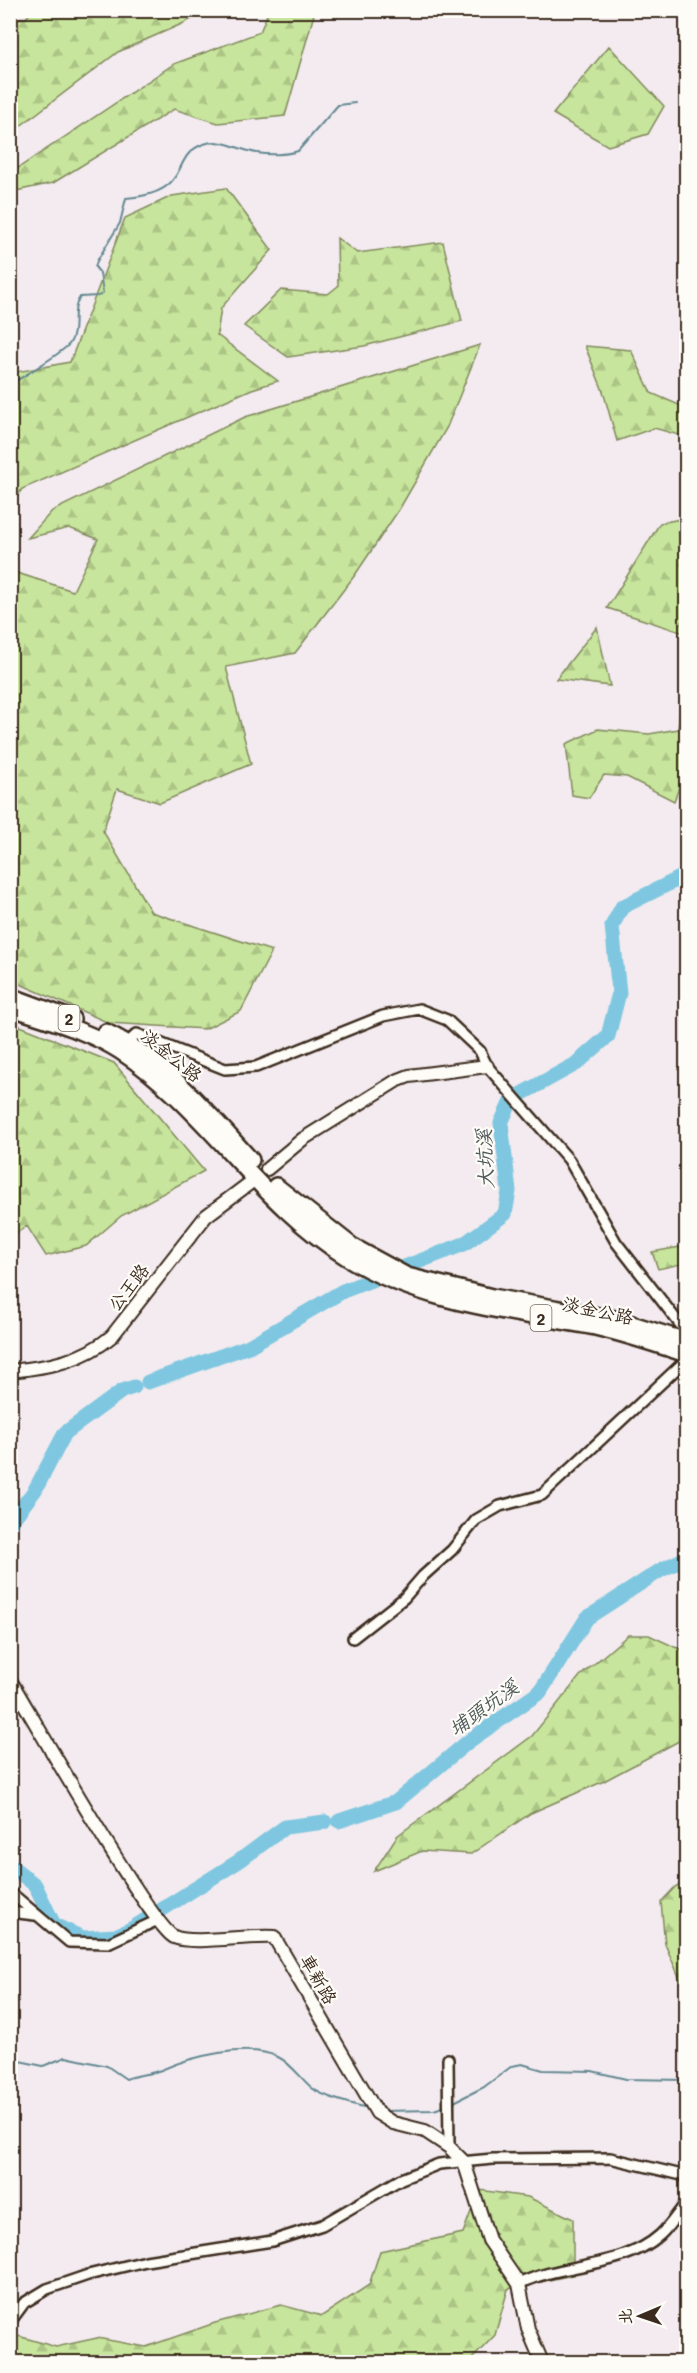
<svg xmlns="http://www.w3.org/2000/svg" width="697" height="2373" font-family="Mali,'LXGW WenKai TC',sans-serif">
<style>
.forest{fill:url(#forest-firs);stroke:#81885d;stroke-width:1.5}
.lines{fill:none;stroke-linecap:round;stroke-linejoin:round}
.stream{stroke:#648892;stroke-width:2}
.river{stroke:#7fc7e0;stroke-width:15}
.minor-casing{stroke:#3b2a1e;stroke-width:14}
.tertiary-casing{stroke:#3b2a1e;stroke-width:16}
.primary-casing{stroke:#3b2a1e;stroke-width:20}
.minor{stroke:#fdfcf7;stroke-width:9}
.tertiary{stroke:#fdfcf7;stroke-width:12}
.primary{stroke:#fdfcf7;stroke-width:15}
.labels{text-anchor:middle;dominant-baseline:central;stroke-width:4.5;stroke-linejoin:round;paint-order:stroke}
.shield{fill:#fdfcf7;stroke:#75695f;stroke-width:1.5}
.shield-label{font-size:16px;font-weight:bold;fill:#3b2a1e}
.street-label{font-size:18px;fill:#3b2a1e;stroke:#fdfcf7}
.water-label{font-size:20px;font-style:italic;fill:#4f5958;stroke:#fdfcf7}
</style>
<defs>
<pattern id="forest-firs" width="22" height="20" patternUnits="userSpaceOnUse" patternTransform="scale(1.5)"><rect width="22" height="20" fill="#c7e59c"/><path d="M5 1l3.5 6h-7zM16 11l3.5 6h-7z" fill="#acc586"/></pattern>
</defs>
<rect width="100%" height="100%" fill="#f3ebef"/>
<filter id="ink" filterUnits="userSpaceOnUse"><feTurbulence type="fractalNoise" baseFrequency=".0167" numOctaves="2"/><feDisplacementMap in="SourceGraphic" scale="12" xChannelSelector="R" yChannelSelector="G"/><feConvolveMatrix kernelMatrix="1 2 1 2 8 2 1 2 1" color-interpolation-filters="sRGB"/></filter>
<g filter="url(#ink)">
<path class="forest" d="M269,10L315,11L285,116L218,123L174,109L53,183L11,192V173L174,64L260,32Z
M32,11V10L207,11L184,23L118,52L11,133V19L26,18Z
M609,46L664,106L648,134L608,146L553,114Z
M226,188L272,250L221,308L217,335L278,381L252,389L22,489L11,506V373L70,362L125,218L172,196Z
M337,238L357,253L443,242L462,321L364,346L288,357L244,326L281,290L328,294L338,286Z
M480,345L447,427L400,508L355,575L295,653L226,667L251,764L160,803L117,789L103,831L151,912L272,951L241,1011L205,1029L109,1023L11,980V576L14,572L73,591L98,539L69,528L28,538L52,511L245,417Z
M585,346L631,350L651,393L686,408V437L654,428L617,441L603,391Z
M686,518V631L684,633L607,608L660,523Z
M597,627L610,686L556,679Z
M686,683V769L674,801L627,777L604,775L589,798L572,795L566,744L598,729L649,734L678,729L683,684Z
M10,1022L114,1063L204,1171L121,1216L86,1246L46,1256L27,1226L11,1237Z
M686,1246V1263L658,1269L652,1252Z
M628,1635H649L679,1649H686V1693L679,1697L682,1723L679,1741L604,1781L531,1813L471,1854L422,1851L374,1871L397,1836L532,1736L580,1676Z
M686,1880V1993L665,1944L661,1902L675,1887Z
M479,2190L528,2197L573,2219V2275L508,2289L495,2335L469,2362H11V2349L18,2336L56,2347L97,2338L146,2347L215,2323L281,2305L322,2316L369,2285L380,2251L463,2233Z"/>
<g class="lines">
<path class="stream" d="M10,385C23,376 63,353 70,343C79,329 70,311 80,297L98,296L103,293L100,273L95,267L97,261L120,223L126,198C140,197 158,194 169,184C184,171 180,152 204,144C222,137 240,151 257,153C269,155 286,155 298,151L338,105L355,103
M10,2062L15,2060L43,2066L66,2057L107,2066L126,2079C137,2075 151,2074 161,2070C190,2057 247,2042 278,2057C291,2063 301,2079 312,2088C323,2097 354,2105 368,2108
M450,2104L484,2087L512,2066L522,2064L543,2070L592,2071L626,2079L686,2080
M383,2111L434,2110L445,2106"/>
<path class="river" d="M148,1382L249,1346L343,1291L464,1244L505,1214L509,1191L501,1123L512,1099L576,1064L608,1036L619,993L612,926L622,907L686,875
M10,1523L35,1490L65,1433L122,1391L134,1387
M339,1821L396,1802L469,1741L540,1692L587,1618L661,1570L686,1558
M10,1865L35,1885L54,1925L83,1938L115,1936L131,1929L239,1861L285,1827L325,1822"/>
<defs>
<path id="minor" d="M125,1045L137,1034L225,1069L256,1067L383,1016L419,1009L447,1020L480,1051L487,1066L569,1160L616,1242L686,1332
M353,1638L404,1598L423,1576L452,1550L476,1520L500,1506L542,1495L686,1360
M10,1892L69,1942L108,1943L158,1920
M10,1912L35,1915
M448,2059L449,2147
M519,2284C563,2262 622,2269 660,2235C670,2226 678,2213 686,2203
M10,2322L24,2303L47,2289L88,2275L146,2261L272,2241L322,2225L401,2179L439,2164L493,2159L610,2158L686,2176"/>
<path id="tertiary" d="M267,1169L303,1139L396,1081L409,1076L487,1066
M10,1371C49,1367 83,1361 112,1336L206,1216L250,1183
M10,1680C33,1718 150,1925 174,1937C192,1945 249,1935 274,1937L377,2113L393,2123L425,2131L449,2147L464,2162L489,2240L519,2284L528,2329L542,2362"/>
<path id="primary" d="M10,996L72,1019
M10,1007C46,1020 88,1030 120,1051C206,1107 259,1204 348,1258C423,1304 510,1311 595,1327C626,1334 656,1344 686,1354
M106,1032C165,1060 208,1113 251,1160
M276,1186L352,1246L407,1276L492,1297L616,1319L686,1341"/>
</defs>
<use href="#minor" class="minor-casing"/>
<use href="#tertiary" class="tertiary-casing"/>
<use href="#primary" class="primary-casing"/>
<use href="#minor" class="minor"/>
<use href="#tertiary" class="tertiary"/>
<use href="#primary" class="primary"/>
</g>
</g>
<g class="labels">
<g class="shield">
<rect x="58.5" y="1005" width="21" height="26" rx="4.5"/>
<rect x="530.5" y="1305" width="21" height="26" rx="4.5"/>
</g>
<g class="shield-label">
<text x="69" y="1018">2</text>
<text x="541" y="1318">2</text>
</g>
<g class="street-label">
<text transform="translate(172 1055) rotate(39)">淡金公路</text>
<text transform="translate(128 1287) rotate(-52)">公王路</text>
<text transform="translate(598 1310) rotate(12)">淡金公路</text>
<text transform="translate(319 1979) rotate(60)">車新路</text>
</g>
<g class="water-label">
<text transform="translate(484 1159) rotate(-93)">大坑溪</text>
<text transform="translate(483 1707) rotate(-36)">埔頭坑溪</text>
</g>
</g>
<rect width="697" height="2373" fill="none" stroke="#fdfcf7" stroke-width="36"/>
<rect x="18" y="18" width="661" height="2337" fill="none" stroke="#3b2a1e" stroke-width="2" filter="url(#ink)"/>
<g transform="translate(640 2316) rotate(268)" stroke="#fdfcf7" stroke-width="4.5" paint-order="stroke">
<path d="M0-4.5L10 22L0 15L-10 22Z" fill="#3b2a1e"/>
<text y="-9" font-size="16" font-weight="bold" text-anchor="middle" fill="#3b2a1e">北</text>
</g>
</svg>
